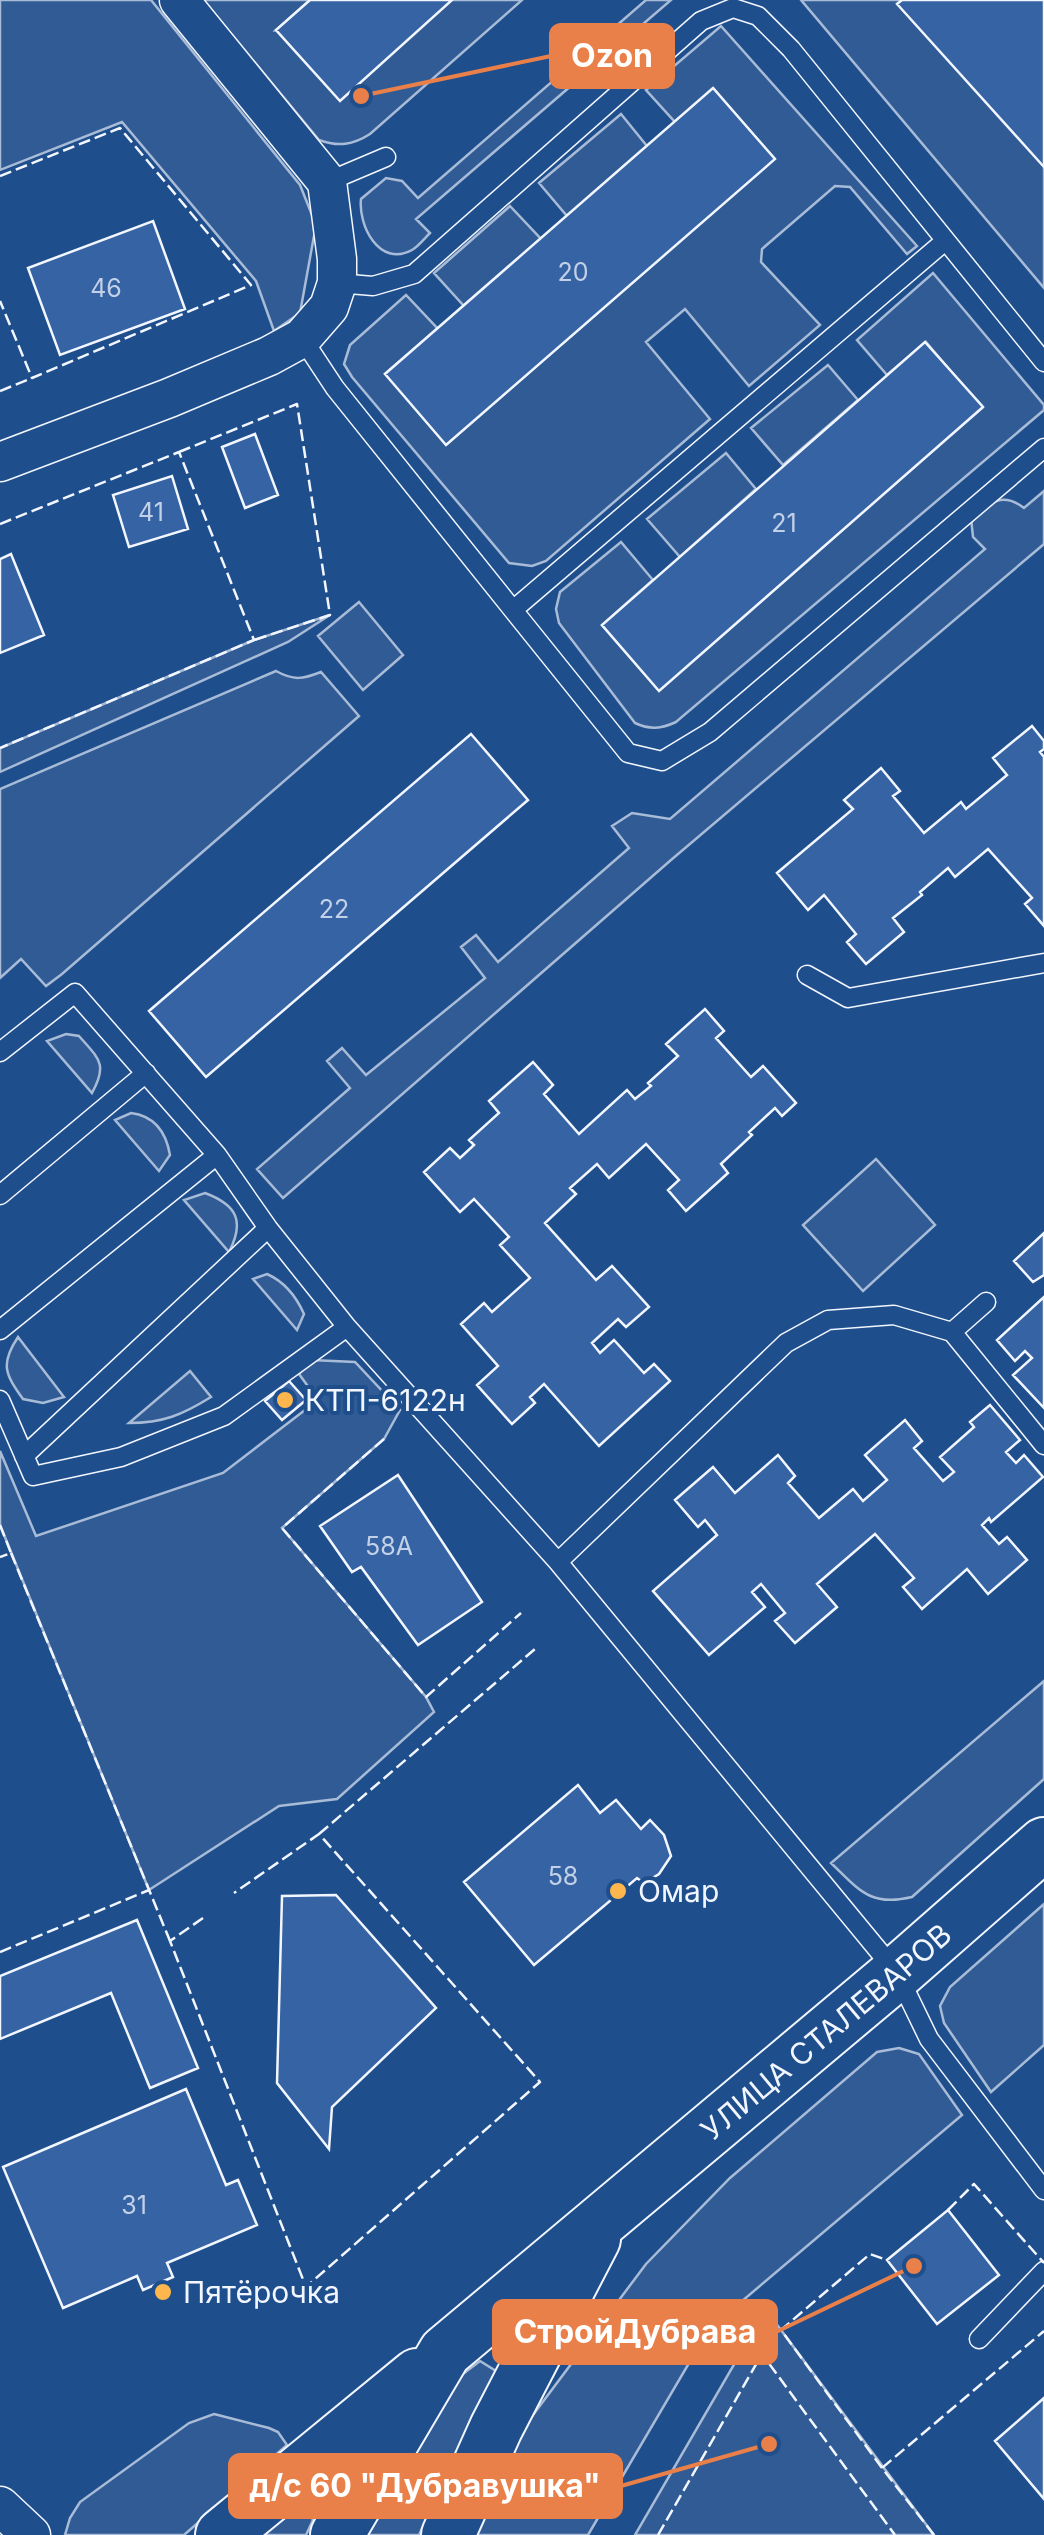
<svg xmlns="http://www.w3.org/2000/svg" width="1044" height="2535" font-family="Inter,sans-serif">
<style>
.green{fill:#305b95;stroke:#a8bbd7;stroke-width:2.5}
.building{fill:#3563a3;stroke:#f2f6ff;stroke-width:2.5}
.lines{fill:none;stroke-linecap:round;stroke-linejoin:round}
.lane-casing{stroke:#f2f6ff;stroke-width:21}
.street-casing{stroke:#f2f6ff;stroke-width:41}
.secondary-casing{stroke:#f2f6ff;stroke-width:56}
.lane{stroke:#1f4e8c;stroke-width:18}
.street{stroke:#1f4e8c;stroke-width:38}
.secondary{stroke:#1f4e8c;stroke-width:52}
.fence{stroke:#f2f6ff;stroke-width:2.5;stroke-dasharray:12 5;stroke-linecap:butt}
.poi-dot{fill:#ffb74d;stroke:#1f4e8c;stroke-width:4}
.labels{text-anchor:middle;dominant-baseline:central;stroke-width:8;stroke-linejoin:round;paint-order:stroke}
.number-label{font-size:25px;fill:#c3d1e8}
.poi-label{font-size:30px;fill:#f2f6ff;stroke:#1f4e8c;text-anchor:start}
.street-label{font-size:30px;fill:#f2f6ff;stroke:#1f4e8c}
.leader{fill:none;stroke:#ea8049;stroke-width:4}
.callout-dot{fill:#ea8049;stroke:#1f4e8c;stroke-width:4}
.callout{fill:#ea8049;stroke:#ea8049;stroke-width:4}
.callout-label{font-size:32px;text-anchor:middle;font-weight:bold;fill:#fff}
</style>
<rect width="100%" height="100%" fill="#1f4e8c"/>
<path class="green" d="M0,0H151L300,185L316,225L300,313L274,331L256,281L122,122L0,170Z
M203,0H310L276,30L452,0H522L370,134C353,145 338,147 319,140Z
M646,0H671L416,219L430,233C425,238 418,247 412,250C379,268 358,225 361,199L386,178L402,181L418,198Z
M801,0H1044V288Z
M721,26L917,246L907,254L850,187L835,186L762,249L761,262L820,325L749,386L685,309L646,342L710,419L546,561L532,566L509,563L352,377L344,364L350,345L406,295L438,329L385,374L447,444L774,159L714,89L675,122L646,90Z
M621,114L647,146L567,216L539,183Z
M510,206L541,239L464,306L434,273Z
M933,273L1044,405V410L676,722C661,729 650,730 635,723L559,623L556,609L560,592L621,542L653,580L602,625L659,690L982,408L926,342L887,375L857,340Z
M828,365L858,400L783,465L751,428Z
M726,453L756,489L680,557L647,519Z
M1044,491V544L671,860L283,1198L257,1169L350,1088L327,1061L342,1048L366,1075L485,978L461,947L476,935L498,962L629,848L612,826L632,813L670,819L985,549L973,537L971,518C990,503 1002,491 1024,508Z
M359,602L403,655L363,690L318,636Z
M330,615L288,642L0,772V748L254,640Z
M276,671C294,681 303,679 321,672L359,716L62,974L46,986L21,959L0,978V789Z
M66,1034L79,1036C99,1059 108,1064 92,1093L47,1041Z
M131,1113C155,1116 166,1132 170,1155L159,1171L115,1120Z
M876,1159L935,1225L863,1291L803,1225Z
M205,1193C237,1205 245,1221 229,1252L184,1200Z
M267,1274C285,1282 296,1296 304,1314L297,1330L253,1279Z
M18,1337L64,1397L43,1403L23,1399C5,1374 0,1364 18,1337Z
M311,1360L355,1362L400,1410L384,1439L282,1528L426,1697L434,1712L337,1799L279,1806L149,1890L0,1525V1451L36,1536L223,1473L318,1400L299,1374Z
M190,1371L211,1397C182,1415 163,1423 129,1423Z
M1044,1681V1779L912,1897C870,1907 859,1890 831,1863Z
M1044,1904V2045L991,2092L944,2023L940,2006L950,1987Z
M899,2048L919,2054L962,2115L709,2329L588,2535H471L521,2431L646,2264L730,2178L877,2052Z
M775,2322L934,2535H635L736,2361Z
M480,2361L496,2371L419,2535H363L451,2383Z
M214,2414L269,2428L278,2432L287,2445L184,2535H65L70,2518L80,2502L189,2423Z
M310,2511L313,2520L306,2535H260L292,2513Z"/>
<path class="building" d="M310,0H452L340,101L276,30Z
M902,0H1044V167L897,4Z
M713,88L775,159L446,445L385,374Z
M153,221L185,309L60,355L28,268Z
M925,342L983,407L659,691L602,625Z
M255,434L278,495L245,508L222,447Z
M172,476L188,529L129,547L113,495Z
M11,554L44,635L0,653V559Z
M1032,726L1044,741V749L1040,752L1044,757V926L1025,904L1032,898L988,849L955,877L948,868L920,892L922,895L893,918L904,932L866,964L847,942L856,934L824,895L808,910L777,873L853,809L844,800L881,768L900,791L893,796L924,833L961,802L966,809L1007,775L993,758Z
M471,734L528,800L206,1077L149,1011Z
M705,1009L724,1031L716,1038L751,1077L763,1066L796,1103L782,1116L775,1108L749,1132L752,1135L721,1164L728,1173L686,1211L668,1190L679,1180L646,1144L609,1178L597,1164L570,1188L576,1194L545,1223L596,1280L612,1266L649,1307L626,1327L618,1319L592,1343L600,1353L614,1340L644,1373L654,1364L670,1381L599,1446L544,1384L530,1397L535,1403L512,1424L477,1385L498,1366L461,1324L484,1303L492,1312L530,1278L500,1245L509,1237L474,1199L460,1212L424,1172L450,1148L460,1158L474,1145L469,1140L499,1113L489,1101L533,1062L553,1085L544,1094L579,1134L627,1090L635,1099L651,1086L648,1083L678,1056L666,1044Z
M1044,1233V1275L1033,1282L1014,1261Z
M1044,1297V1408L1013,1375L1032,1358L1025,1351L1015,1361L997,1340Z
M289,1381L306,1400L282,1420L265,1401Z
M990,1405L1020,1440L1006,1452L1016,1463L1024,1455L1043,1477L991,1522L989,1518L982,1525L999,1544L1007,1537L1027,1560L988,1594L967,1569L922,1609L903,1587L914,1578L875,1534L817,1584L837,1607L795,1643L775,1621L785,1613L761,1584L752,1592L765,1607L709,1655L653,1591L717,1535L705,1520L698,1527L675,1500L713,1467L735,1493L778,1455L795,1476L788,1483L819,1518L853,1489L863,1501L887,1480L865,1455L905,1420L922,1441L914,1448L943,1481L954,1472L940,1457L974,1427L970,1422Z
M398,1475L482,1602L418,1645L361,1567L352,1572L320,1526Z
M578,1785L600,1813L616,1800L641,1829L650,1820L664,1835L671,1856L659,1874L644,1883L637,1878L534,1965L464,1882Z
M336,1895L436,2008L332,2107L329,2149L277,2083L282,1896Z
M137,1920L198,2068L150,2088L111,1993L0,2039V1976Z
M186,2089L226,2185L238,2180L257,2225L167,2263L173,2277L143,2290L137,2276L63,2308L3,2167Z
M948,2210L999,2275L937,2324L887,2260Z
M1044,2398V2499L995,2441Z"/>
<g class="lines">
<defs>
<path id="lane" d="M327,182L386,157
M337,283L373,286L414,274L701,21L733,8L758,16L791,49L1044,362
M302,338L335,388L513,610L945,241
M513,610L628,753L662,761L710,732L1044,448
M807,975L848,998L1044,963
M0,1052L75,993L217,1155L268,1228L347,1327L558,1562L897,1973L929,2039L1044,2190
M0,1195L146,1073
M0,1330L217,1155
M952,1332L1044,1445
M0,1400L33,1476L121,1457L224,1416L347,1327
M24,1456L268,1228
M558,1562L786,1343L828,1320L894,1315L952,1332L986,1302
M979,2339L1044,2271"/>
<path id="street" d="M0,462L169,398L269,356L302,338L329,307L337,283V259L327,182L179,0
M0,2506L31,2535"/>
<g id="secondary">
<path d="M222,2535L417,2375"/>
<path id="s1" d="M337,2535L445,2352L897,1973L1044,1844"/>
<path d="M448,2535L496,2428L594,2239"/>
</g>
</defs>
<use href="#lane" class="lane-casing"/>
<use href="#street" class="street-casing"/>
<use href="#secondary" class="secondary-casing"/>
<use href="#lane" class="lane"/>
<use href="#street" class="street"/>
<use href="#secondary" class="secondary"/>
<path class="fence" d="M0,176L120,128L251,285L32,378L0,301
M0,391L32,378
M179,452L297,404L330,615L254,640
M0,524L179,452L254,640L0,748
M384,1439L282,1528L426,1697L521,1613
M0,1525L11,1553L0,1557
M11,1553L170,1941
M319,1834L535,1649
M203,1918L170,1941L306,2287L540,2082L319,1834L234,1893
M0,1952L149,1890
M948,2210L974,2184L1044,2263
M882,2468L781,2330L870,2254L887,2260
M658,2535L762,2354L895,2535
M934,2535L882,2468L1044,2331"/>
</g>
<g class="poi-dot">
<circle cx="285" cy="1400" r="10"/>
<circle cx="618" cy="1891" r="10"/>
<circle cx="163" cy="2292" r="10"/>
</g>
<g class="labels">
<g class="number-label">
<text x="573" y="272">20</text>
<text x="106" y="288">46</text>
<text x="151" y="512">41</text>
<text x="784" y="523">21</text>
<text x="334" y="909">22</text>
<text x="389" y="1546">58А</text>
<text x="563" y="1876">58</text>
<text x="134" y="2205">31</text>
</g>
<g class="poi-label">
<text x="305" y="1400">КТП-6122н</text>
<text x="638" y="1891">Омар</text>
<text x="183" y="2292">Пятёрочка</text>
</g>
<g class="street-label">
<text stroke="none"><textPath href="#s1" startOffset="710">УЛИЦА СТАЛЕВАРОВ</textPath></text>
</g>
</g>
<path class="leader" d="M361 96L551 56M914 2266L776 2332M769 2444L621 2486"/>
<g class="callout-dot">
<circle cx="361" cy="96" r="10"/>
<circle cx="914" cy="2266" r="10"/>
<circle cx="769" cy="2444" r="10"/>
</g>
<g class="callout">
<rect x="551" y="25" width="122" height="62" rx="10"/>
<rect x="494" y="2301" width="282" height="62" rx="10"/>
<rect x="230" y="2455" width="391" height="62" rx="10"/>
</g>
<g class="callout-label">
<text x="612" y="67">Ozon</text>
<text x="635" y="2343">СтройДубрава</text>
<text x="425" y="2497">д/с 60 "Дубравушка"</text>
</g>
</svg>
